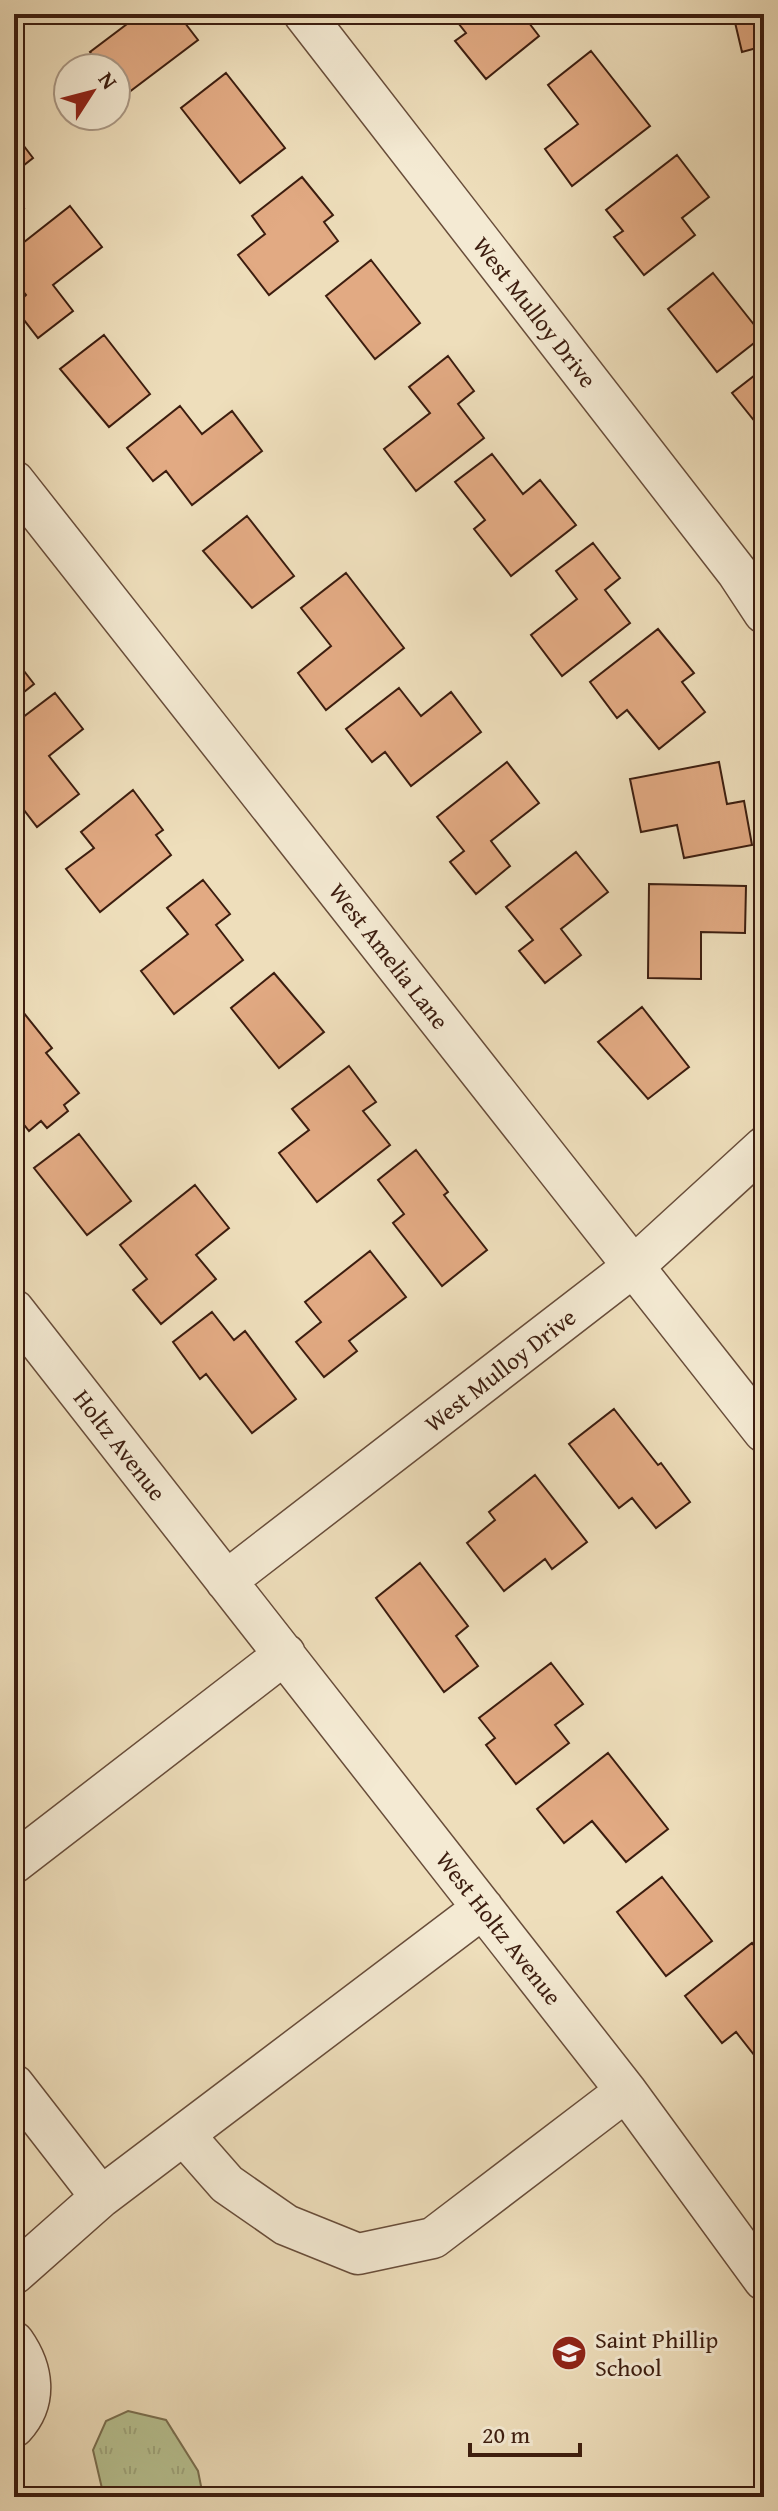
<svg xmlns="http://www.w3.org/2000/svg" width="778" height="2511" font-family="'Gentium Book Plus',serif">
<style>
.park{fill:url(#park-tufts);stroke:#7a6f50;stroke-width:2}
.building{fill:#e2aa83;stroke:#3c1d0f;stroke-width:2}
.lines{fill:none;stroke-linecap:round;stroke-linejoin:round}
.minor-casing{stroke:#684d3a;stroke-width:43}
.minor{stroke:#f4ead3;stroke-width:40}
.labels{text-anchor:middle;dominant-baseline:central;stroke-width:6;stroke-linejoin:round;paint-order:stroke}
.street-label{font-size:24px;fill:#3c1d0f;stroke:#f4ead3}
.poi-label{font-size:24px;fill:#3c1d0f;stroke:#f4ead3;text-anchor:start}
</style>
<defs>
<pattern id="park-tufts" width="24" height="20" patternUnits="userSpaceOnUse" patternTransform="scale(2)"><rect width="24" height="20" fill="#b7c191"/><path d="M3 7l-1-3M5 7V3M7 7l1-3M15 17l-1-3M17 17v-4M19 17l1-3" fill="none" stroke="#9ea57c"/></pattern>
</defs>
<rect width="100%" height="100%" fill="#eedebb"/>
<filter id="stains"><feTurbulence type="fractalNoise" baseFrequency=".0025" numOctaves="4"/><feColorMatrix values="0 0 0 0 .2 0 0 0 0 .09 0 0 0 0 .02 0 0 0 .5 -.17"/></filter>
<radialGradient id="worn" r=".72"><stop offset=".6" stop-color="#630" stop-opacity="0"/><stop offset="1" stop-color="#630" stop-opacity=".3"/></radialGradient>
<path class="park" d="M128,2411L166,2420L198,2471L202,2491L198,2497H104L93,2450L106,2421Z"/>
<path class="building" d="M145,14H178L198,40L116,102V68H79L94,57L90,52L135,18L136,20Z
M451,14H533L526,19L539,36L486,79L455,41L466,33Z
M733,14H764V46L742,52Z
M591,51L650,126L572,186L545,149L578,124L548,85Z
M226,73L285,148L240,183L181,108Z
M14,133L33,158L14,173Z
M677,155L709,197L682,218L695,235L644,275L614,237L623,231L606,210Z
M302,177L333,215L324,222L338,241L269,295L238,255L265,234L252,216Z
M14,196L24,208L14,215Z
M70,206L102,247L53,285L73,311L38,338L14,307L26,295L14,280V250Z
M371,260L420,323L375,359L326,296Z
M713,273L763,336L717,372L668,309Z
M104,335L150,394L109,427L60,369Z
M448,356L474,391L458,404L484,438L416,491L384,449L430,413L409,387Z
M764,368V433L732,393Z
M180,406L202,434L232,411L262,451L192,505L166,471L153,481L127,448Z
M492,454L523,494L540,480L576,525L511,576L474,529L485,520L455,482Z
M247,516L294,576L252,608L203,551Z
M593,543L620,578L605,590L630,623L562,676L531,635L577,599L556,571Z
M346,573L404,648L326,710L298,673L331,646L301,608Z
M658,629L694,673L682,682L705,712L659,749L627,710L617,718L590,682Z
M14,658L34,684L14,700Z
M399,688L421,716L451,692L481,732L411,786L385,752L372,762L346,729Z
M55,693L83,729L49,756L79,794L37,827L14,797V724Z
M507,762L539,803L491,841L510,866L476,894L450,862L464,851L437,817Z
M719,762L727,804L744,801L752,845L684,858L677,825L641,832L630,779Z
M133,790L163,830L156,835L171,855L100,912L66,869L94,848L81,832Z
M576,852L608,892L561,929L581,955L545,983L519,951L533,940L506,907Z
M203,880L230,914L216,925L243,960L174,1014L141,971L188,934L167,908Z
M649,884L746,886L745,933L701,932V979L648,978Z
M274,973L324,1032L279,1068L231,1008Z
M642,1007L689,1067L648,1099L598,1042Z
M23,1012L52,1048L46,1053L79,1093L64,1105L68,1111L47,1128L41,1121L29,1131L14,1112V1019Z
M349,1066L376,1102L363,1111L390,1145L317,1202L279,1153L309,1130L292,1109Z
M79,1134L131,1201L87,1235L34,1168Z
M416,1150L448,1192L444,1195L487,1250L442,1286L393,1223L404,1214L378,1180Z
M195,1185L229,1228L196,1255L216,1279L161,1324L133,1290L147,1279L120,1245Z
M370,1251L406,1297L349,1341L357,1351L324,1377L296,1342L321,1322L305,1302Z
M212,1312L234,1340L245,1331L296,1399L252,1433L206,1374L200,1379L173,1342Z
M614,1409L658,1465L661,1463L690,1502L656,1528L632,1498L619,1508L569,1444Z
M535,1475L587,1542L552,1569L545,1559L504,1591L467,1543L495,1520L489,1512Z
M420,1563L468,1626L456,1636L478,1666L444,1692L376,1598Z
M551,1663L583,1704L555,1725L569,1743L516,1784L486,1745L495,1738L479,1718Z
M608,1753L668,1829L626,1862L592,1821L564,1843L537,1809Z
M662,1877L712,1941L666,1976L617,1912Z
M752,1943L764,1957V2056L758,2060L736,2032L722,2043L685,1996Z"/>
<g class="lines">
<defs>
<path id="minor" d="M304,14L737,572L764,613
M14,481L764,1432
M14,1310L626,2091L764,2280
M226,1581L634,1266L764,1147
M14,1863L285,1654
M14,2085L101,2197L483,1908
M184,2135L227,2184L286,2225L358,2254L433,2238L626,2091
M14,2274L101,2197
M14,2342C33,2369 38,2401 14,2427"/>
</defs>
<use href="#minor" class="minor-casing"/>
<use href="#minor" class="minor"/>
</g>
<defs>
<symbol id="school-disc" viewBox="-11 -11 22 22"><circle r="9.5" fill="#8f2418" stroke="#f4ead3"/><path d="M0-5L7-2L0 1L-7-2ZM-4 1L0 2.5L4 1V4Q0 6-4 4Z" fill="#fff"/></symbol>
</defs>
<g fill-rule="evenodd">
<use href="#school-disc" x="549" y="2333" width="40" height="40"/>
</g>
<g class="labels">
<g class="street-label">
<text transform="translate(535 312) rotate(52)">West Mulloy Drive</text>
<text transform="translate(389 956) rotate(52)">West Amelia Lane</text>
<text transform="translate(500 1370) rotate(-38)">West Mulloy Drive</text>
<text transform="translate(120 1445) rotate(52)">Holtz Avenue</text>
<text transform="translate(499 1928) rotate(52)">West Holtz Avenue</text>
</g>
<g class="poi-label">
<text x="595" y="2339">Saint Phillip<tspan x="595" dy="28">School</tspan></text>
</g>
</g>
<rect width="778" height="2511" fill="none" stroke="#eedebb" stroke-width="48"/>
<rect x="16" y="16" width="746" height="2479" fill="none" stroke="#3c1d0f" stroke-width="4"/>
<rect x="24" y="24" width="730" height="2463" fill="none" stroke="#3c1d0f" stroke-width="2"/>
<g transform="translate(92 92) rotate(54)"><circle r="38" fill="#f4ead3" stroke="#aa9885" stroke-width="2"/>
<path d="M0-6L14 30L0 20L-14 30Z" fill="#8f2418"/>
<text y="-12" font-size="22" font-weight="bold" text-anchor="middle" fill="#3c1d0f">N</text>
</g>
<path d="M470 2443v12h110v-12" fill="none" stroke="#3c1d0f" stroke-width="4"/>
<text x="482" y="2443" font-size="24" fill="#3c1d0f" stroke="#f4ead3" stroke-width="6" paint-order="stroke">20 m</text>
<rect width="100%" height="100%" filter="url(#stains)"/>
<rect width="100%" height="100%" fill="url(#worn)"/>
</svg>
